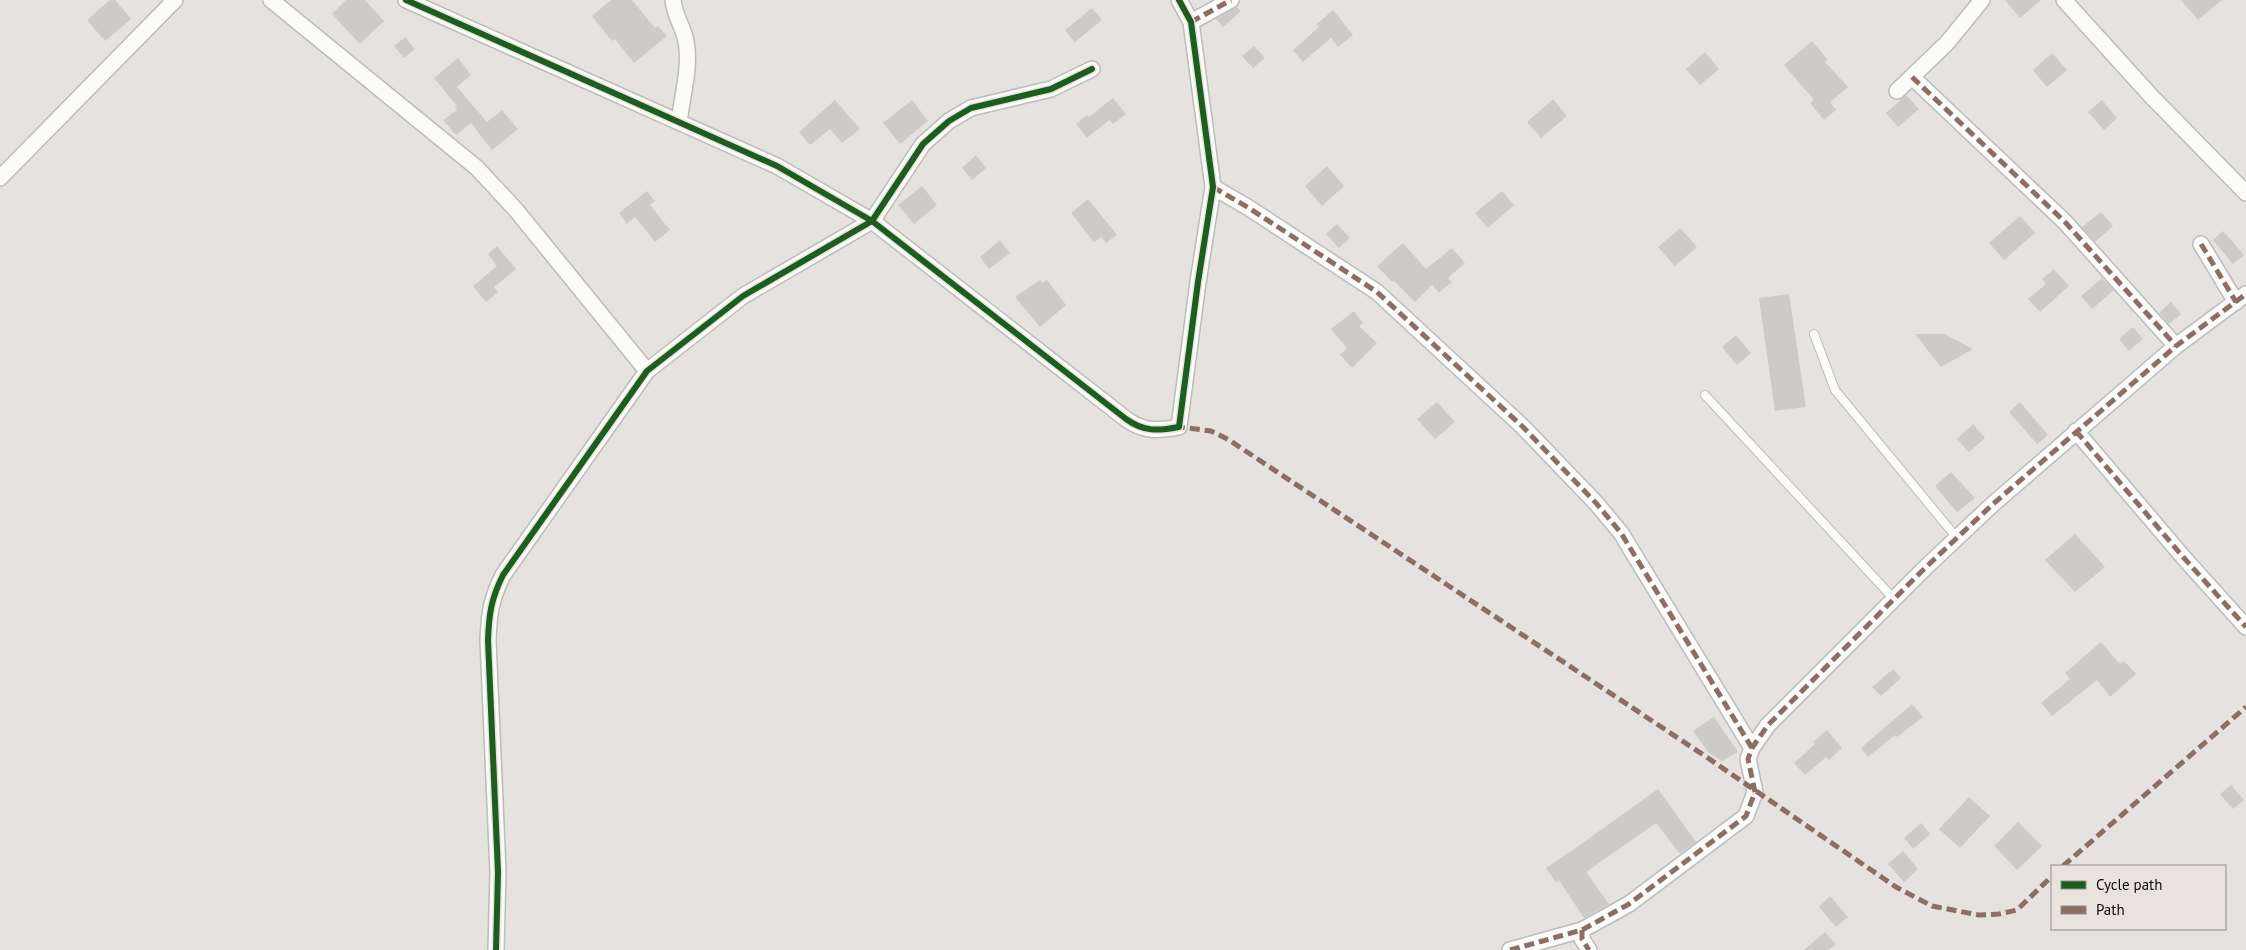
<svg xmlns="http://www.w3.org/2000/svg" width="2246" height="950" font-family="'PT Sans',sans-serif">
<rect width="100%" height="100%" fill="#e5e2df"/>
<!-- building -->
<path fill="#cdcbc8" d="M110,0H115L131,19L105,41L87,20Z
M346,0H365L384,21L360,44L332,14Z
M611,0H632L655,28L658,26L667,36L634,63L615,39L612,41L592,16Z
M2005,0H2041L2020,18Z
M2181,0H2222L2198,20Z
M1237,7L1241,11L1223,27L1216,19Z
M1092,8L1102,20L1075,42L1065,30Z
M1333,10L1353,35L1338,47L1331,38L1303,62L1293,50L1319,27L1317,24Z
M405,37L415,49L404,58L394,46Z
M1812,41L1828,60L1825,62L1848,87L1830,102L1836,110L1824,120L1810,103L1814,100L1784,65Z
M1254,46L1265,58L1253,68L1242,56Z
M1705,52L1719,69L1700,85L1686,69Z
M2052,53L2067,70L2047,87L2033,70Z
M458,58L471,75L457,87L487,122L502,110L518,129L492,150L471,123L456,135L443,120L457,110L455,107L457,106L434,78Z
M1906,95L1919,109L1898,127L1886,113Z
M1113,98L1126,114L1113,124L1109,120L1087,138L1076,124L1087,115L1089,117Z
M1553,99L1567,116L1541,138L1527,122Z
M835,100L860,129L842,143L830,129L810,145L799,132Z
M912,100L928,121L900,144L883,123Z
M2102,100L2117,118L2104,130L2088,112Z
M976,155L986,168L972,180L962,168Z
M1327,166L1344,186L1322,206L1305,186Z
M922,186L937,205L914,224L898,205Z
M647,191L655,201L650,205L670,230L655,242L635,217L627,224L619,213Z
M1502,191L1514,205L1488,228L1475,213Z
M1088,199L1117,235L1106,243L1101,237L1094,242L1071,213Z
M2101,212L2113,226L2095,242L2082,227Z
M2020,216L2035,233L2004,260L1989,243Z
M1337,224L1350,238L1339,248L1326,234Z
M1680,228L1697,247L1675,266L1658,247Z
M2223,231L2244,255L2233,264L2213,240Z
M1000,240L1010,253L989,269L980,257Z
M1403,243L1426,269L1452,248L1465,263L1448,278L1452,282L1439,293L1432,285L1415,302L1394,281L1392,282L1377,266Z
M497,246L516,269L494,287L498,292L486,302L473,286L497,266L488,254Z
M2054,269L2069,286L2040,312L2028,299L2046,284L2042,279Z
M2102,278L2114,290L2092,309L2081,296Z
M1040,280L1043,283L1047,280L1066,305L1040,327L1015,297Z
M1789,294L1806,407L1775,411L1759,298Z
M2171,302L2181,314L2169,324L2159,313Z
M1354,311L1363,323L1359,326L1377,343L1352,368L1340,355L1347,348L1331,329Z
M2133,327L2143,339L2129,351L2119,339Z
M1915,334H1944L1973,349L1941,367Z
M1736,335L1751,353L1737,365L1722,347Z
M1437,402L1455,422L1435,439L1417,419Z
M2020,402L2048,435L2037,444L2009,412Z
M1973,424L1985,438L1969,452L1957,439Z
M1951,472L1975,498L1957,512L1935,486Z
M2075,534L2105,567L2075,592L2045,560Z
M2101,642L2120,664L2124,661L2136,674L2110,697L2097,680L2052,716L2041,703L2070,679L2065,673Z
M1893,669L1901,678L1881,696L1872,687Z
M1912,704L1923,717L1897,737L1895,735L1868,757L1861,748Z
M1714,717L1738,752L1722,761L1709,753L1693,731Z
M1827,730L1842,748L1829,760L1826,757L1805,775L1794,763L1815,744L1813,742Z
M2231,785L2244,800L2233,809L2220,794Z
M1658,789L1696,842L1680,854L1656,823L1586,872L1609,904L1584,918L1559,880L1556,883L1546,868L1577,847Z
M1969,797L1990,816L1960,848L1939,829Z
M2018,822L2042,846L2017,870L1994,846Z
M1921,823L1930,834L1913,849L1904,838Z
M1903,851L1918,869L1904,882L1888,864Z
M1830,896L1848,917L1836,927L1819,907Z
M1825,932L1836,944L1829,950H1804Z"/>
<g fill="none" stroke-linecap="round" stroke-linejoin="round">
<defs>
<path id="lane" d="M1814,334L1835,390L1957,538
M1705,395L1894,599"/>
<path id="street" d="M271,0L477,168L516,210L647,371
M406,0L777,166L872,221L1126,419C1144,432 1158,431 1179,427L1198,282L1213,187L1191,22L1179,0
M673,0C674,15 683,26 686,41C691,66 682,97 679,122
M2064,0L2151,96L2246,193
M1191,22L1231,0
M1912,77L2065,222L2176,346
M1897,91L1947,43L1982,0
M0,178L175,0
M1213,187L1249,208L1377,292L1523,427L1596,503L1621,533L1752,748
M2201,244L2236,302
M2076,431L2184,558L2246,627
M1582,930V939L1589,950
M496,950L498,872L488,640C489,614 491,599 503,575L647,371L743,296L872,221L923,144L949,121L971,108L1051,89L1092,69
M1510,950L1582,930L1629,904L1746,816L1755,792L1748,759L1752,748L1768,725L1926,567L1993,504L2176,346L2246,294"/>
</defs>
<!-- lane casing -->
<use href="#lane" stroke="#bdbcb9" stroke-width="10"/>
<!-- street casing -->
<use href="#street" stroke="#bdbcb9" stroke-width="18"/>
<!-- lane -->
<use href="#lane" stroke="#fbfbfa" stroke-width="8"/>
<!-- street -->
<use href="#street" stroke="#fbfbfa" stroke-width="15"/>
<!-- quiet -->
<path stroke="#8d6e63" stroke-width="5" stroke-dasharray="10 5" stroke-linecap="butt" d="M1191,22L1231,0
M1912,77L2065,222L2176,346
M1213,187L1249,208L1377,292L1523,427L1596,503L1621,533L1752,748
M2201,244L2236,302
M1180,423L1179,427L1211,431L1229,440L1705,756L1896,887L1932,906L1979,915L1999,914L2017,910L2052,876
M2076,431L2184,558L2246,627
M2063,866L2246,707
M1582,930V939L1589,950
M1510,950L1582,930L1629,904L1746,816L1755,792L1748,759L1752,748L1768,725L1926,567L1993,504L2176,346L2246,294"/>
<defs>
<path id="cycleway" d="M406,0L777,166L872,221L1126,419C1144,432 1158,431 1179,427L1198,282L1213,187L1191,22L1179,0
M496,950L498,872L488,640C489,614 491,599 503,575L647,371L743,296L872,221L923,144L949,121L971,108L1051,89L1092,69"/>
</defs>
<!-- cycleway casing -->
<use href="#cycleway" stroke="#e8e3dc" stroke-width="9"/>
<!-- cycleway -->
<use href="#cycleway" stroke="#1b5e20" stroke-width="6"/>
</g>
<!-- legend -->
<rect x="2051" y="865" width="175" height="65" fill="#e8e3dc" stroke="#908d88"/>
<rect x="2061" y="881" width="25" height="8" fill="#1b5e20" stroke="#908d88"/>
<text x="2096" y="890" font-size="15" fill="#0d0c0a">Cycle path</text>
<rect x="2061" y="906" width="25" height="8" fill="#8d6e63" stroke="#908d88"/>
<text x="2096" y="915" font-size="15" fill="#0d0c0a">Path</text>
</svg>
